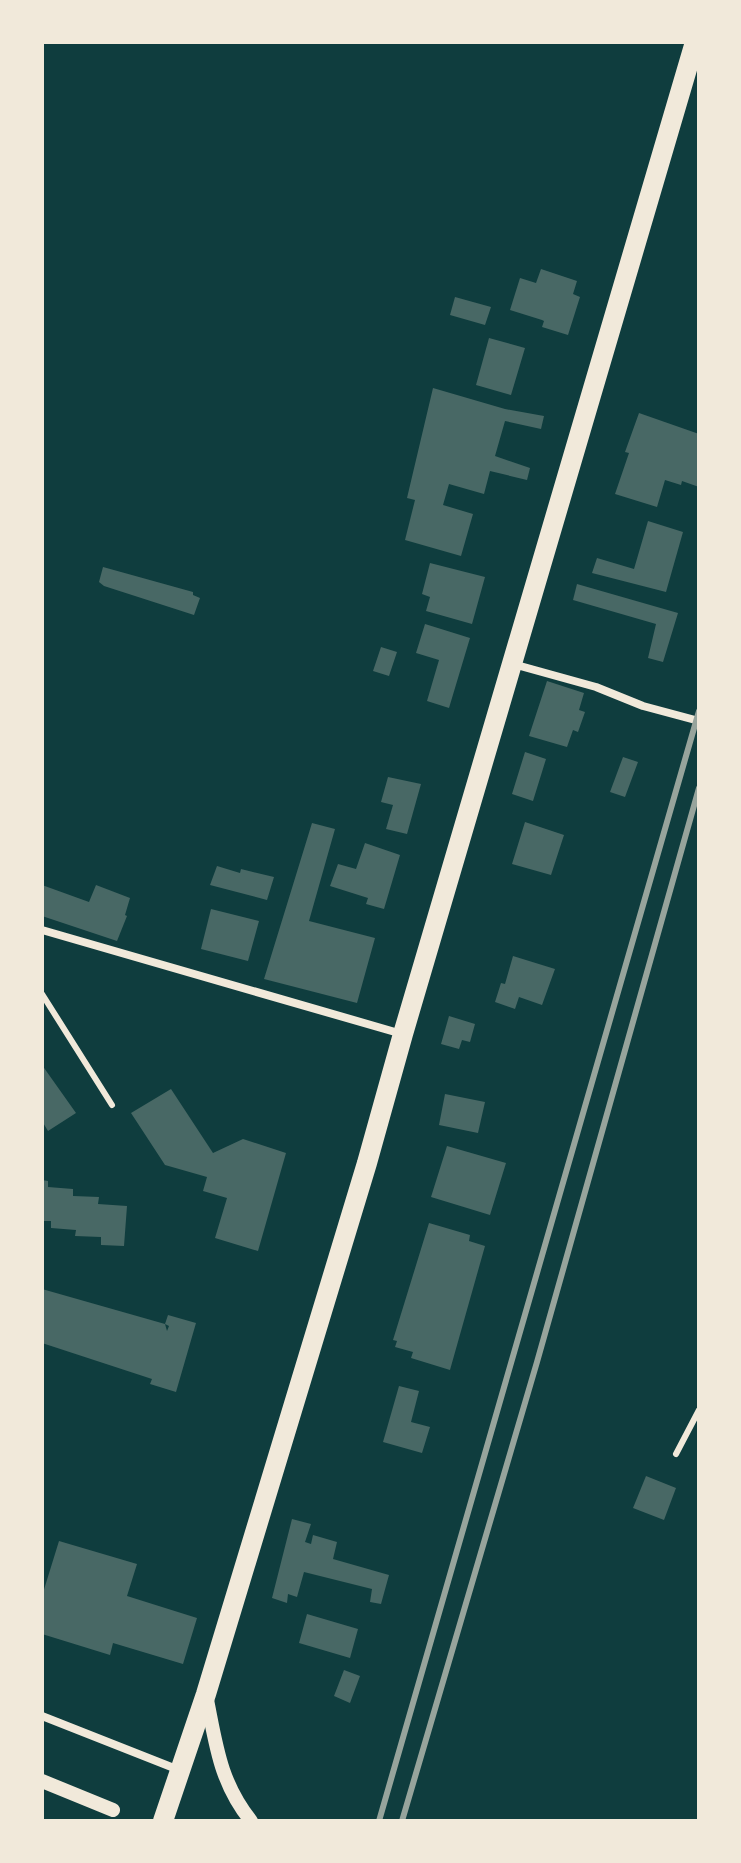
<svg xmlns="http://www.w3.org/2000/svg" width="741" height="1863" font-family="'Titillium Web',sans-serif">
<rect width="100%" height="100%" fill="#0f3d3e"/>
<!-- building -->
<path fill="#486865" d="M541,269L577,281L573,294L580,297L568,335L542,327L544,321L542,320L510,310L520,278L536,283Z
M455,297L491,307L485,325L450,315Z
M489,338L525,348L511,395L476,385Z
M433,388L505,409L544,416L541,429L505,421L495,456L530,468L527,480L490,471L484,494L449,484L443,505L473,514L461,556L405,540L415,500L407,498Z
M639,413L699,434V487L682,481L681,485L665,480L657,507L615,494L629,453L625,452Z
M648,521L683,532L666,592L592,573L597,558L634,569Z
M430,563L485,577L472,624L426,611L430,597L422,594Z
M103,567L193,592V595L200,598L194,615L104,586L99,582Z
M577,584L678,613L663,662L648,658L656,624L573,600Z
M425,624L470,638L449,708L427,701L439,660L416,653Z
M381,647L397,652L389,676L373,671Z
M547,681L584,693L579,710L585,712L578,732L573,730L567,747L529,736Z
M525,752L546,759L533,801L512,794Z
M623,757L638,762L625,797L610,792Z
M388,777L421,784L407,834L386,829L393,805L381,802Z
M525,822L564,835L551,875L512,864Z
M312,823L335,829L309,921L375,938L357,1003L264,979Z
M365,843L400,855L384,909L366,904L368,898L330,886L338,864L356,869Z
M217,866L240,873L241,869L274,877L267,900L210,885Z
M42,885L89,902L96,885L130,898L125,915L127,916L117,941L42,916Z
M211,909L259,921L248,961L201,949Z
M513,956L555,969L542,1005L519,997L515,1009L495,1002L501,983L505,984Z
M449,1016L475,1024L470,1042L462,1040L459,1049L441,1044Z
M42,1065L76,1113L48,1131L42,1121Z
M171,1089L213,1153L243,1139L286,1153L258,1251L215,1238L227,1198L203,1191L207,1177L165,1165L131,1113Z
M445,1094L485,1102L478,1133L439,1125Z
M447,1146L506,1163L490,1215L431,1197Z
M42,1180L48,1181V1187L73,1189V1196L99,1197L98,1204L127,1206L124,1246L101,1245V1237L75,1236L76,1230L51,1228V1221H42Z
M429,1223L470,1235L469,1241L485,1246L450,1370L411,1358L413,1352L395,1347L397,1341L393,1340Z
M42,1289L165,1324L167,1331L169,1326L165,1324L168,1315L196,1323L176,1392L150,1384L152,1379L42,1343Z
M399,1386L419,1391L411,1422L430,1427L422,1453L383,1442Z
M646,1476L676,1488L664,1520L633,1508Z
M292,1519L311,1524L305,1542L311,1544L313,1535L337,1542L333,1559L389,1575L381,1604L370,1602L372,1589L304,1572L297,1597L288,1594L287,1603L272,1598Z
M59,1541L137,1564L127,1596L197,1618L183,1664L113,1643L110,1655L42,1634V1596Z
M307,1614L358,1629L350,1658L299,1643Z
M344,1670L360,1676L350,1703L334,1696Z"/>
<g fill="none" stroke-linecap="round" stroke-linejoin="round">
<!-- service -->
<path stroke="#f1e9da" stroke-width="6" d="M42,994L112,1105
M676,1454L699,1410"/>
<!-- minor -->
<path stroke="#f1e9da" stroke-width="8" d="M513,664L596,687L643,706L699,721
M42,930L402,1034
M42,1716L179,1770"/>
<!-- tertiary -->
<path stroke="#f1e9da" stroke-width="14" d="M206,1695C216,1743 219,1781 251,1821
M42,1781L113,1810"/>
<!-- primary -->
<path stroke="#f1e9da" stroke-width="20" d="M163,1821L206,1694L367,1163L403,1034L695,42"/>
<!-- rail -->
<path stroke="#97a49c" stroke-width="6" d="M379,1821L699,711
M402,1821L537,1362L699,788"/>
</g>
<!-- border -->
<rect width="741" height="1863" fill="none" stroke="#f1e9da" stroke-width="88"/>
</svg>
